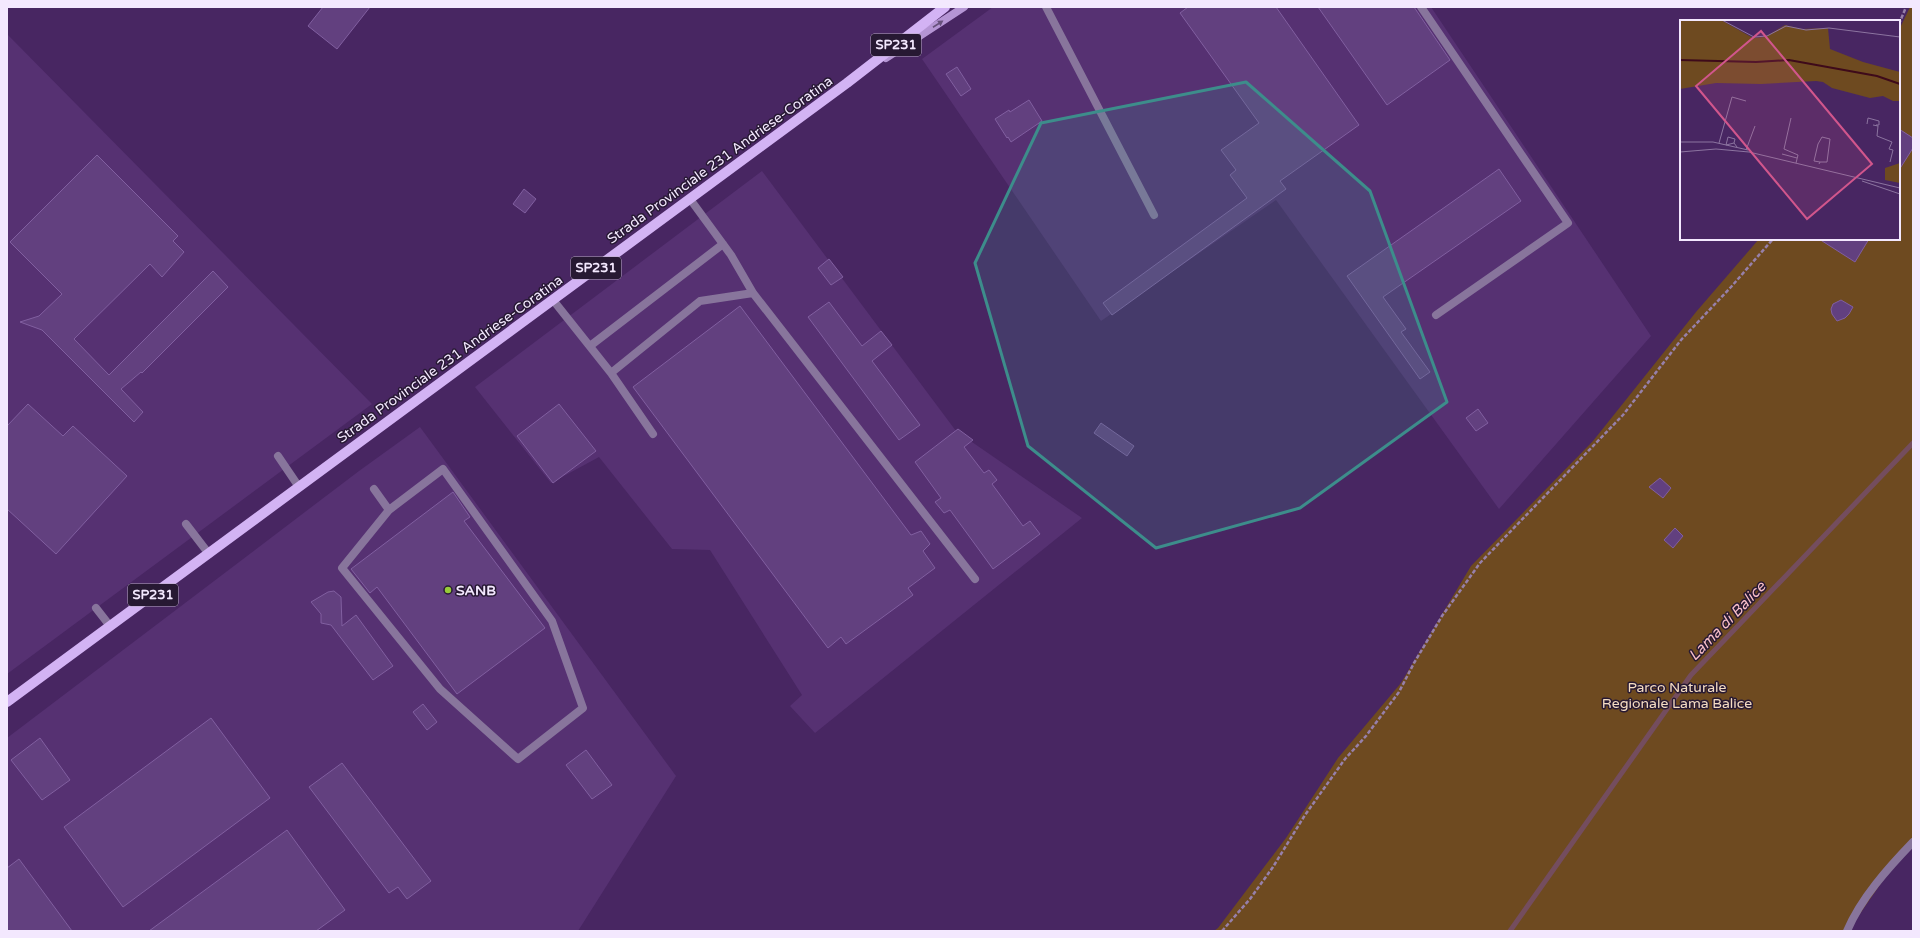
<svg xmlns="http://www.w3.org/2000/svg" width="1920" height="938" font-family="'Varela Round',sans-serif">
<rect width="100%" height="100%" fill="#482662"/>
<!-- built -->
<path fill="#563172" d="M993,7H1431L1651,336L1499,509L1276,200L1101,321L922,59Z
M7,34L372,404L7,674Z
M762,171L956,431L1082,518L815,733L790,706L802,695L710,550L672,549L599,457L551,483L475,387Z
M420,427L676,776L578,931H7V738L359,471Z"/>
<!-- green -->
<path fill="#6e4a20" d="M1910,7H1913V837L1848,931H1214L1218,928L1286,838L1338,758L1401,683L1471,566L1593,441L1696,312L1759,239H1899V30Z"/>
<g fill="none" stroke-linecap="round" stroke-linejoin="round">
<!-- stream -->
<path stroke="#744d5e" stroke-width="5" d="M1510,931L1691,675L1913,443"/>
</g>
<!-- building -->
<path fill="#62407f" stroke="#815fa0" d="M323,7H370L337,49L308,26Z
M1188,7H1276L1359,125L1280,181L1286,189L1112,315L1103,303L1247,198L1230,175L1236,170L1221,150L1259,123L1180,13Z
M1318,7H1414L1450,60L1387,105Z
M957,67L971,89L961,96L946,74Z
M1029,100L1042,121L1011,142L1008,137L1007,138L995,119L1009,110L1010,112Z
M1899,129L1913,138V148L1899,170Z
M97,155L178,236L173,241L184,252L162,277L150,264L74,339L109,375L213,271L228,287L142,373L141,372L121,389L143,412L134,422L42,330L20,322L39,316L62,294L10,242Z
M1499,169L1521,201L1383,297L1406,329L1401,332L1430,372L1420,379L1347,276Z
M524,189L536,199L525,213L513,204Z
M1819,239H1869L1855,262Z
M829,259L843,277L831,285L818,268Z
M1841,300L1853,307L1849,314L1845,318L1837,321L1832,314L1831,309L1833,304Z
M829,302L862,346L881,331L892,345L872,361L920,425L899,440L808,317Z
M740,306L911,535L921,531L930,544L923,551L935,568L908,588L913,595L846,644L841,637L828,648L633,387Z
M28,404L63,436L73,426L127,476L56,554L7,509V426Z
M559,404L596,451L553,483L517,436Z
M1478,409L1488,423L1476,431L1466,418Z
M1101,423L1134,446L1127,456L1094,433Z
M958,429L973,440L964,447L984,473L989,470L997,480L992,484L1023,526L1030,521L1040,534L993,569L950,510L944,513L935,502L941,498L915,462Z
M1660,478L1671,488L1663,498L1649,487Z
M453,492L470,517L464,521L545,628L457,694L377,587L370,593L351,569Z
M1675,528L1683,536L1673,548L1664,540Z
M334,591L341,597L342,626L356,615L393,666L373,680L331,625L321,623V614L311,602L328,592Z
M423,704L437,722L427,730L413,712Z
M211,718L270,798L123,907L64,827Z
M40,738L70,780L42,800L11,760Z
M586,750L612,785L592,799L566,765Z
M342,763L431,881L407,899L398,887L389,893L309,787Z
M287,830L345,910L316,931H149Z
M19,859L72,931H7V868Z"/>
<g fill="none" stroke-linecap="round" stroke-linejoin="round">
<!-- path -->
<path stroke="#9780aa" stroke-width="2.5" stroke-dasharray="4 2" stroke-linecap="butt" d="M1899,24L1906,7
M1222,931L1250,899L1273,867L1305,815L1345,759L1366,736L1399,692L1414,663L1442,616L1480,563L1623,415L1681,340L1731,287L1773,239"/>
<!-- lane -->
<path stroke="#88759c" stroke-width="8" d="M1046,7L1154,215
M1421,7L1568,223L1436,315
M690,199L731,255L753,293
M553,300L611,373L700,301L753,293L975,579
M590,346L723,244
M611,373L653,434
M278,456L299,487
M374,489L389,510L443,469L552,621L583,708L518,759L440,689L342,568L389,510
M186,524L209,554
M96,608L110,626"/>
<!-- street -->
<path stroke="#88759c" stroke-width="8" d="M1847,931C1861,898 1888,868 1913,842"/>
<!-- secondary -->
<path stroke="#b595d4" stroke-width="8" d="M886,58L964,7"/>
<!-- primary -->
<path stroke="#d3b3f4" stroke-width="10" d="M7,702L847,83L945,7"/>
</g>
<!-- one-way arrows -->
<defs><path id="oneway-solid" d="M-6-.8H1V-3.2L6.5 0L1 3.2V.8H-6Z"/></defs>
<use fill="#67517b" href="#oneway-solid" transform="translate(938 24) rotate(-33)"/>
<!-- marked area -->
<path fill="#3d8d8b" fill-opacity="0.2" stroke="#3d8d8b" stroke-width="3" stroke-linejoin="round" d="M1246,82L1370,191L1447,402L1300,508L1156,548L1028,446L975,263L1041,123Z"/>
<!-- markers -->
<circle fill="#97cb38" stroke="#271933" stroke-width="1.5" cx="448" cy="590" r="4"/>
<g text-anchor="middle" dominant-baseline="central" stroke-width="3" stroke-linejoin="round" paint-order="stroke">
<!-- shield labels -->
<g fill="#271933" stroke="#b6aac1" stroke-width="1">
<rect x="871" y="34" width="50" height="22" rx="3"/>
<rect x="571" y="257" width="50" height="22" rx="3"/>
<rect x="128" y="584" width="50" height="22" rx="3"/>
</g>
<g font-size="13" font-weight="bold" fill="#f3e8fe">
<text x="896" y="45">SP231</text>
<text x="596" y="268">SP231</text>
<text x="153" y="595">SP231</text>
</g>
<!-- street labels -->
<g font-size="14" fill="#f3e8fe" stroke="#271933">
<text transform="translate(720 160) rotate(-36)">Strada Provinciale 231 Andriese-Coratina</text>
<text transform="translate(450 359) rotate(-36)">Strada Provinciale 231 Andriese-Coratina</text>
</g>
<!-- poi labels -->
<g font-size="14" font-weight="bold" fill="#f3e8fe" stroke="#271933" text-anchor="start">
<text x="456" y="590">SANB</text>
</g>
<!-- park labels -->
<g font-size="14" fill="#f5dcc2" stroke="#271933">
<text x="1677" y="687">Parco Naturale<tspan x="1677" dy="16">Regionale Lama Balice</tspan></text>
</g>
<!-- water labels -->
<g font-size="15" font-style="italic" fill="#f8bfc8" stroke="#271933">
<text transform="translate(1727 621) rotate(-46)">Lama di Balice</text>
</g>
</g>
<!-- overview -->
<g transform="translate(1680 20)">
<rect width="220" height="220" fill="#482662"/>
<path d="M0,0H41L73,18L85,17L105,5L122,9L148,8L150,29L183,42L220,52V81H213L203,76L190,78L152,68L143,62L136,61L81,64L36,63L0,69ZM220,143V163L205,160V148Z" fill="#6e4a20"/>
<path fill="none" stroke="#3e0a1a" stroke-width="2" d="M0,40L76,42L109,40L197,56L220,64"/>
<path fill="none" stroke="#8c74a0" stroke-width="1" d="M42,0L74,17L87,16L106,6L126,10L149,8L220,17M111,98L104,129L118,135L116,143M187,104L188,98L199,101V105H196M193,105L198,106L197,116L212,122L209,129M0,122H33L68,130M39,123L52,77L66,81M54,123L55,119L48,117L46,125L54,123L57,127M209,129L213,130L210,142M66,130L75,106M0,132L36,129L69,132L220,168M102,134L117,138M139,144L140,142L134,141L138,124L142,117L150,119L147,142H140M182,161L220,174"/>
<path fill="#d1568c" fill-opacity="0.15" stroke="#d1568c" stroke-width="2" d="M81,11L192,144L127,199L16,66Z"/>
<rect width="220" height="220" fill="none" stroke="#f3e8fe" stroke-width="2"/>
</g>
<!-- border -->
<rect width="1920" height="938" fill="none" stroke="#f3e8fe" stroke-width="16"/>
</svg>
